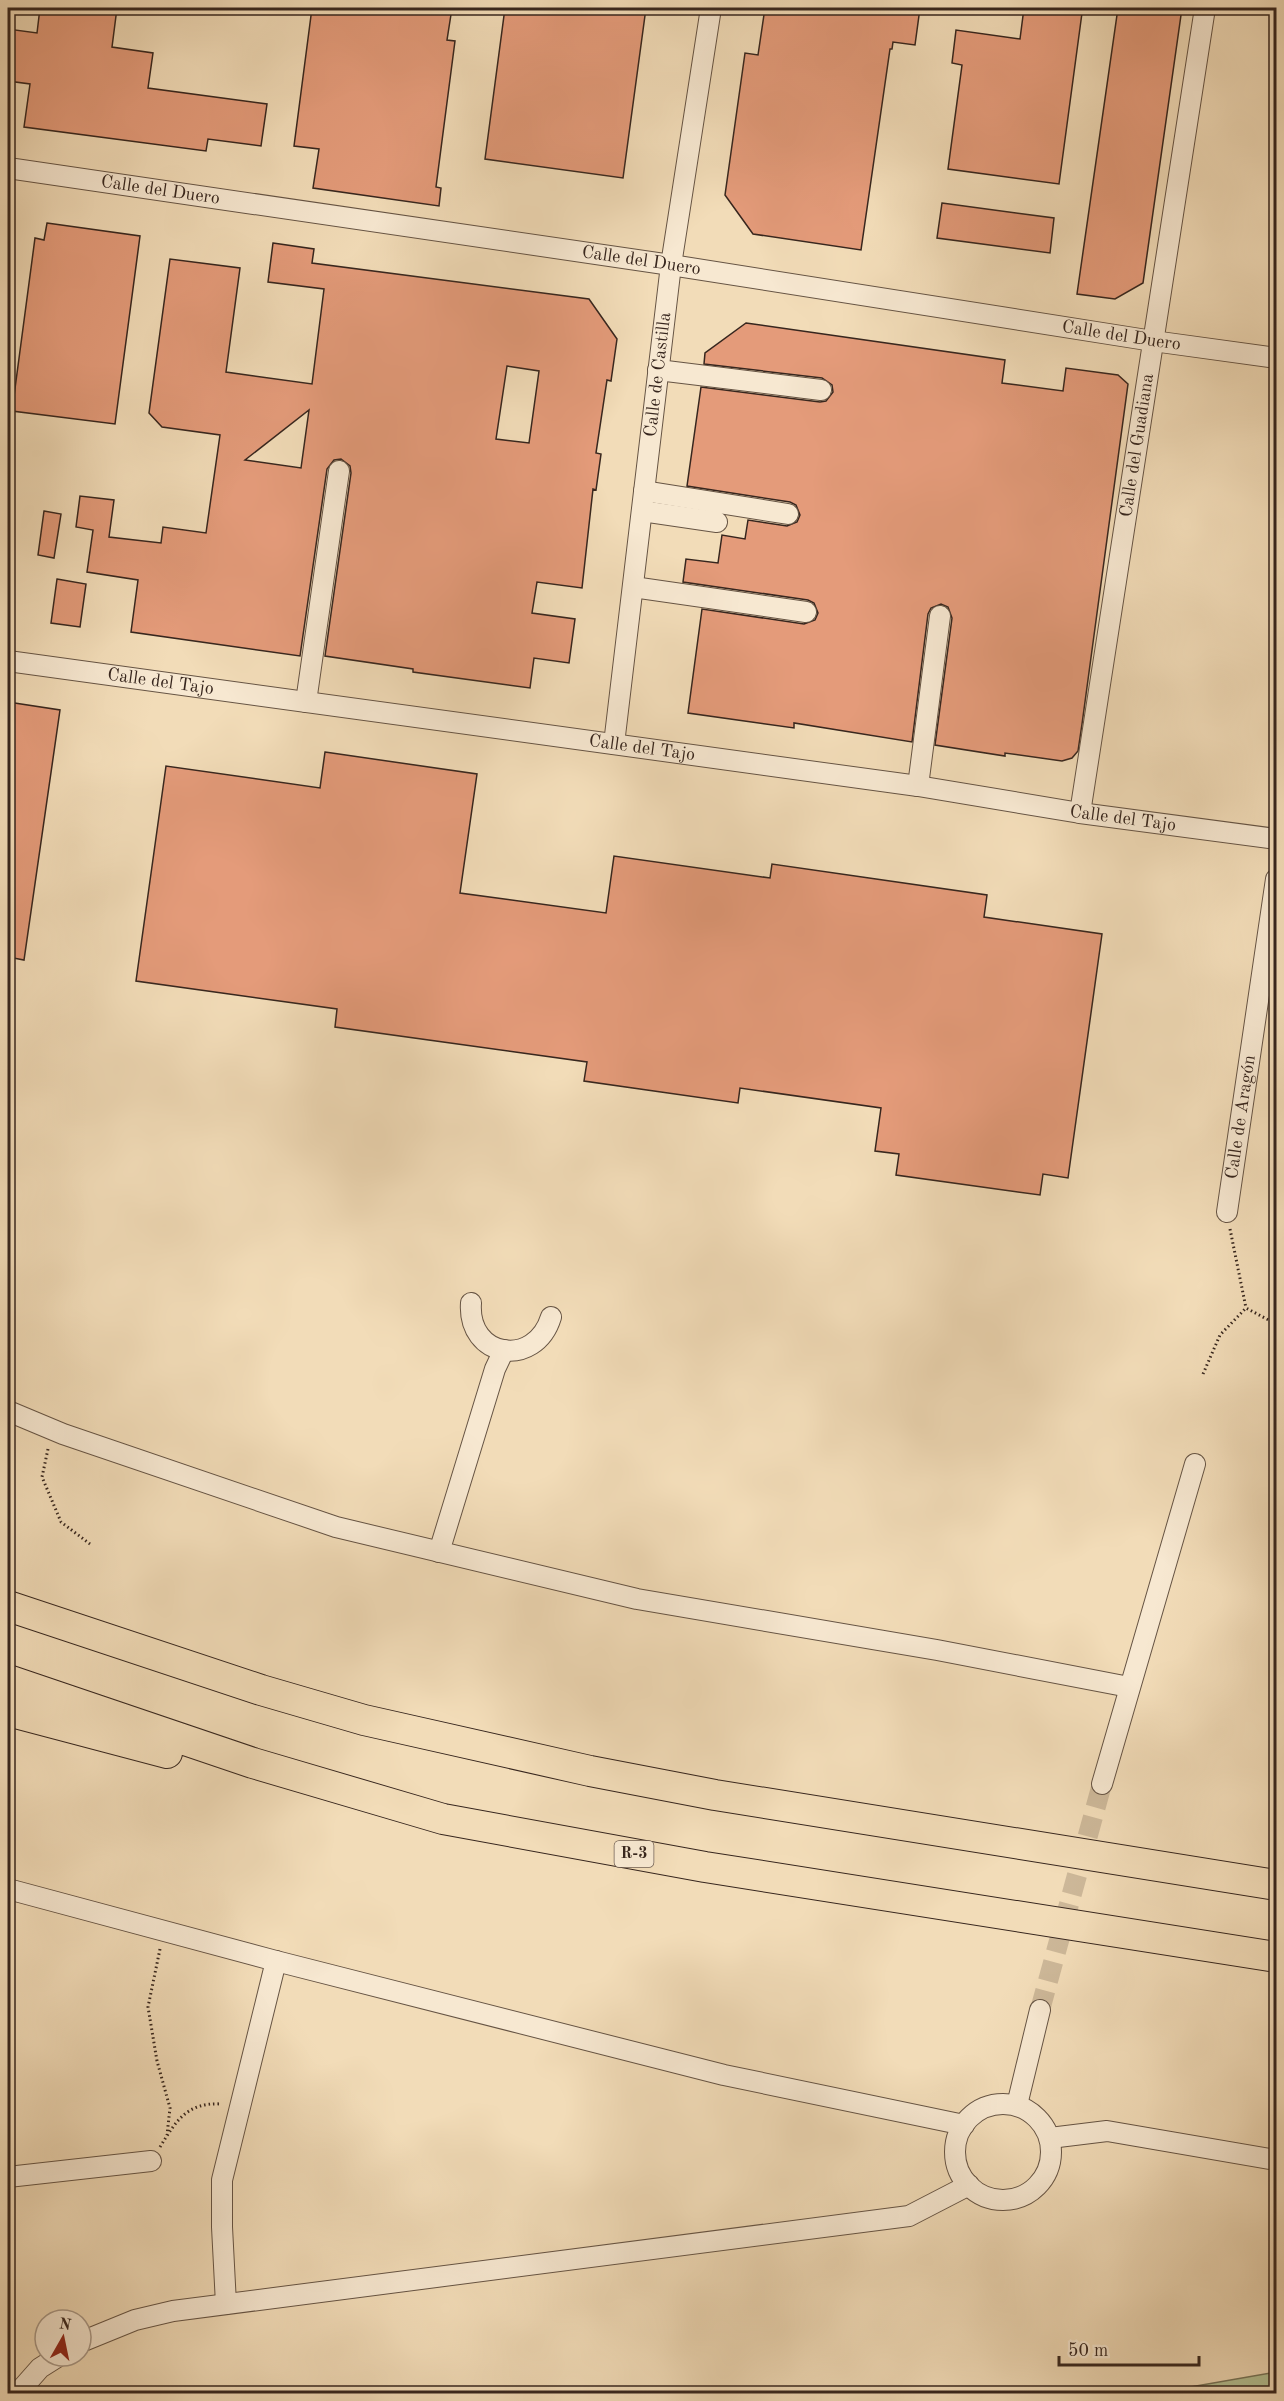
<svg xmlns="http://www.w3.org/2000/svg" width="1284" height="2401" font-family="'Old Standard TT',serif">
<rect width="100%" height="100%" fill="#f2dcb8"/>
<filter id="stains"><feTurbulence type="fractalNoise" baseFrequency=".00333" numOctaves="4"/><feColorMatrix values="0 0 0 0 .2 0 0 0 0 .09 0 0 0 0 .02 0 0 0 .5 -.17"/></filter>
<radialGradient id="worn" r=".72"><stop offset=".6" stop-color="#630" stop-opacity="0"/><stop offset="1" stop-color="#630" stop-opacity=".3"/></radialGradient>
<!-- green -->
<path fill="#b4c294" stroke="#767459" stroke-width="1.5" d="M1276,2372V2393H1156Z"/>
<!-- building -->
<path fill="#e49b7a" stroke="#37261e" stroke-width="1.5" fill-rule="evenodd" d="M40,8H117L112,47L153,53L148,88L267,104L261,146L208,139L206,151L24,127L30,84L8,81V29L37,33Z
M312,8H452L447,40L455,41L436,187L441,188L439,206L313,188L319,149L294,146Z
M505,8H646L623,178L485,159Z
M765,8H920L915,45L893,42L892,49H890L861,250L753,234L725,195L745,53L758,55Z
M1024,8H1045L1082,13L1059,184L948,169L962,65L952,63L956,30L1020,39Z
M1118,8H1182L1143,283L1115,299L1077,294Z
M942,203L1054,218L1050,253L937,238Z
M47,223L140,236L115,424L12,411L35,238L44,240Z
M273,243L314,249L312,263L589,299L617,339L611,381L607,380L596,453L601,454L596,490L593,489L582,588L537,582L532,613L575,619L569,663L534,658L530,688L413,672V669L325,656L351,473L350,466L341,459L334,460L327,469L300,656L131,632L138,580L87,572L93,530L76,527L80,496L114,500L109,537L161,543L163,527L206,533L220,435L162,427L149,413L170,259L240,268L226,372L312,384L324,289L268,282ZM507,366L539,371L529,443L496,439ZM309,410L301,468L245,460Z
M746,323L1005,360L1002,383L1063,391L1066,368L1118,375L1128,384L1082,724L1078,751L1072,758L1062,761L1005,753V756L935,745L952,618L948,607L941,604L931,608L928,614L912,742L794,723V728L688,713L702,609L804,624L815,620L818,613L814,603L808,600L683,582L686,559L718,563L722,535L745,539L748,520L787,526L797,522L800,515L796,505L790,502L687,486L701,387L820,402L826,401L833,392L832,385L822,378L704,364L705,353Z
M44,511L61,514L54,558L38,555Z
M57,579L86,584L80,627L51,623Z
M8,702L60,710L24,960L8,957Z
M325,752L477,774L460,893L606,913L614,856L770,878L772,864L987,895L984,917L1102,934L1068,1178L1043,1174L1040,1195L896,1175L899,1154L875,1151L881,1108L740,1088L738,1103L584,1081L587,1062L335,1027L337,1009L136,981L166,766L320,788Z"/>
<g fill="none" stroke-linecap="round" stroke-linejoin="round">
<!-- minor-tunnel -->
<path stroke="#cdb899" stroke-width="20" stroke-dasharray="20 10" stroke-linecap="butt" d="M1040,2010L1102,1784"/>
<defs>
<g id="minor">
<path id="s1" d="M8,168L671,265L1153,341L1276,358"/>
<path d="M658,370L821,390"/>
<path d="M644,491L788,514"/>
<path d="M642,511L717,522"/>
<path d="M633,587L806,612"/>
<path id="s2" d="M8,661L918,786L1080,813L1276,839"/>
<path d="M306,702L339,471"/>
<path id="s3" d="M614,744L671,265L711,8"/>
<path d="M918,786L940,616"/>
<path id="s4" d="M1080,813L1205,8"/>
<path id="s5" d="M1227,1212L1276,879"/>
<path d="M471,1303C467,1358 535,1369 551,1317"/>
<path d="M8,1411L63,1434L336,1527L637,1599L937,1650L1129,1687"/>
<path d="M439,1552L495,1369L504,1350"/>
<path d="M1102,1784L1195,1464"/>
<path d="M8,1889L276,1961L724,2075L964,2125"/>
<circle cx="1003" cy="2152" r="48"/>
<path d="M1017,2105L1040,2010"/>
<path d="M1050,2138L1107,2131L1276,2160"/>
<path d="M8,2177L151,2161"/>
<path d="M226,2304L222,2227V2180L276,1961"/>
<path d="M81,2342L135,2320L173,2311L909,2216L969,2185"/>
<path d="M17,2394L40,2368L59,2356"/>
</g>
<path id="highway" d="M8,1606L261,1690L364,1720L590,1771L715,1795L1276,1885
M8,1680L253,1763L443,1819L705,1867L1276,1957
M8,1711L167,1753"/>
</defs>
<!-- minor casing -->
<use href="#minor" stroke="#665444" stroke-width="22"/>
<!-- highway casing -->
<use href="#highway" stroke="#37261e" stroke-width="32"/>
<!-- path -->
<path stroke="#37261e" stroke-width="3" stroke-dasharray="1.5 3" stroke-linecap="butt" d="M1230,1229L1246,1308
M1203,1374L1220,1335L1246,1308L1276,1324
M48,1449L42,1477L61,1522L90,1544
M160,1949L148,2007L157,2061L170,2108L167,2135
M160,2147C176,2121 187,2102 221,2104
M1237,2394L1276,2386"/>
<!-- minor -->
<use href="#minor" stroke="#f7e8d1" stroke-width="20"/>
<!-- highway -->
<use href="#highway" stroke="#f2dcb8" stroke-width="30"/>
</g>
<g text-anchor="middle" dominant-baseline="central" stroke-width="5" stroke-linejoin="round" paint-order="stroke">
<!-- shield labels -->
<rect fill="#f7e8d1" stroke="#716054" stroke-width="1.5" x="614.5" y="1841" width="39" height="26" rx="4.5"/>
<g font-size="16" font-weight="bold" fill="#37261e">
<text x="634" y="1854">R-3</text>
</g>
<!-- street labels -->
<g font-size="18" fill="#37261e" stroke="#f7e8d1">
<text stroke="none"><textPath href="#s1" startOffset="154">Calle del Duero</textPath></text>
<text stroke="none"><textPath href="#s1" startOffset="640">Calle del Duero</textPath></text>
<text stroke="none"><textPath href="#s1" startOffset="1126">Calle del Duero</textPath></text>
<text stroke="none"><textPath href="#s3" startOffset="372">Calle de Castilla</textPath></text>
<text stroke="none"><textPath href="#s4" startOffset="372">Calle del Guadiana</textPath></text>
<text stroke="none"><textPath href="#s2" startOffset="154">Calle del Tajo</textPath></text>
<text stroke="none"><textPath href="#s2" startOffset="640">Calle del Tajo</textPath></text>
<text stroke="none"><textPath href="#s2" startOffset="1126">Calle del Tajo</textPath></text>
<text stroke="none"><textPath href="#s5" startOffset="96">Calle de Aragón</textPath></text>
</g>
</g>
<!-- margin -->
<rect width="1284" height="2401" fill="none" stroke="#f2dcb8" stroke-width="30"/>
<rect x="9" y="9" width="1266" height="2383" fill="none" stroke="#37261e" stroke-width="3"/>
<rect x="15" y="15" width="1254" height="2371" fill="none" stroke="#37261e" stroke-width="1.5"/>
<!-- north arrow -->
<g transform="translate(63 2338) rotate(9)"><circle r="28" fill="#f7e8d1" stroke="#aa9a89" stroke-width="1.5"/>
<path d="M0-4.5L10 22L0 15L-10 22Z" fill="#8f2418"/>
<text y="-9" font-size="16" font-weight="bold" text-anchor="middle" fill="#37261e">N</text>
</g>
<!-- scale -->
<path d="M1059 2356v9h140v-9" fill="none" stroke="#37261e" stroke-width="3"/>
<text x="1068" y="2356" font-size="18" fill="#37261e" stroke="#f7e8d1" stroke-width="4.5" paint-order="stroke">50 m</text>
<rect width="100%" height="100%" filter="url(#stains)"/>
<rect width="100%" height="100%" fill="url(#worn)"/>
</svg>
